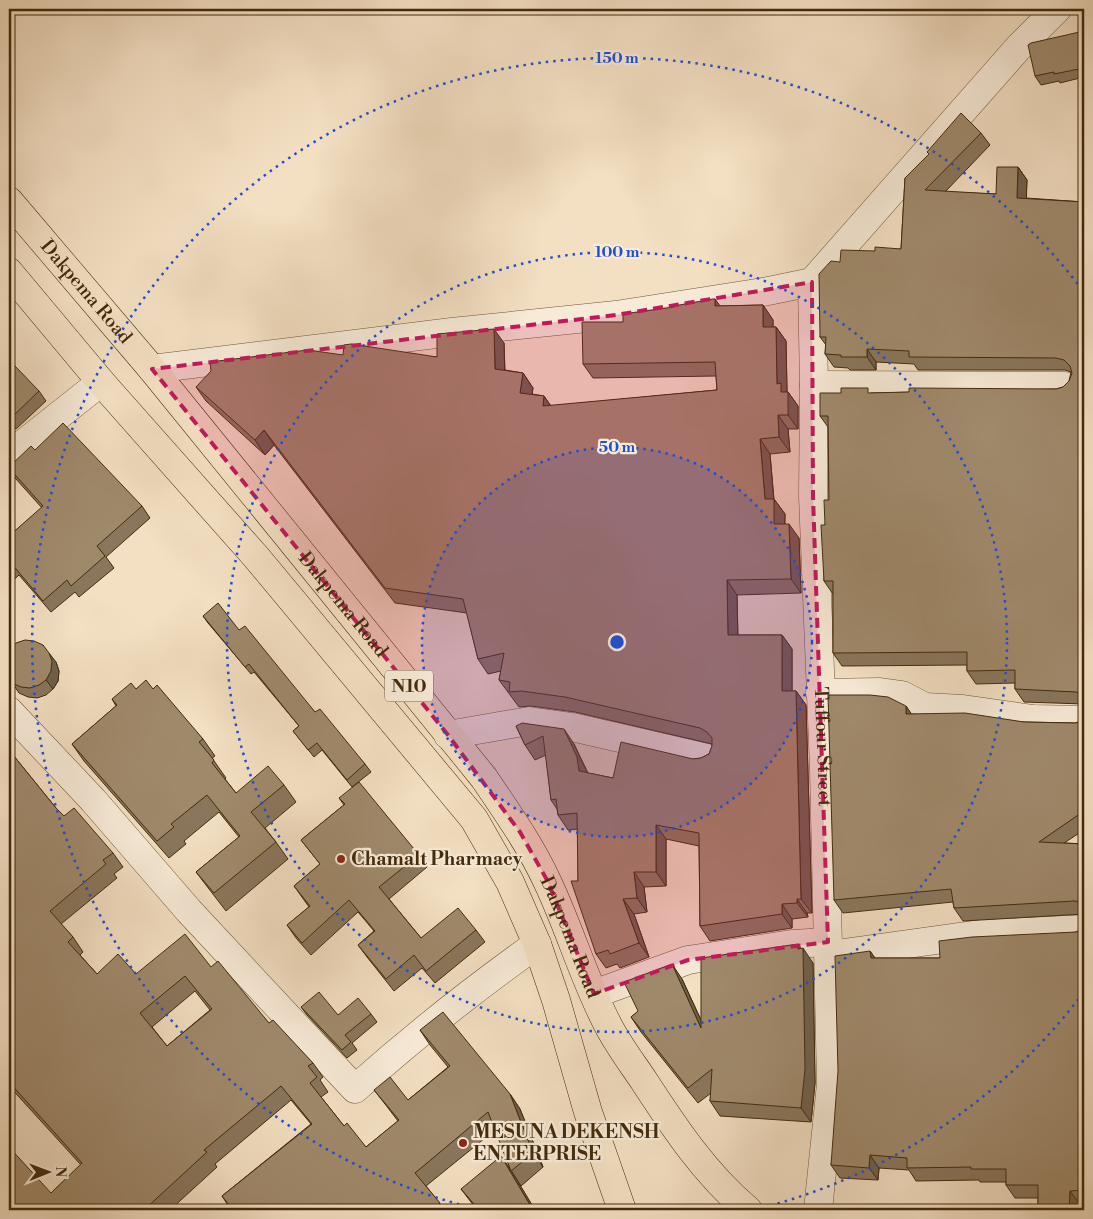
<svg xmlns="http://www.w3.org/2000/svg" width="1093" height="1219" font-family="'Libre Bodoni',serif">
<rect width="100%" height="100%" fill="#f3dfc2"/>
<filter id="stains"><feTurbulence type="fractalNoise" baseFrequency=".004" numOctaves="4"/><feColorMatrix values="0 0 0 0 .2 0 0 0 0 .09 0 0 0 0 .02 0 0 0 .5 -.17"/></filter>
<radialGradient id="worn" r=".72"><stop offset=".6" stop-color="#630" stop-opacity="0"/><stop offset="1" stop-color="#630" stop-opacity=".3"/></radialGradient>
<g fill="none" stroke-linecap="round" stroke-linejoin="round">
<defs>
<g id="minor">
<path id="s1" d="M812,282L814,385L813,496L824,769L831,1084L818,1210"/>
<path d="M152,369L452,332L616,315L763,292L812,282L1019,47L1057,9"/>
<path d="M814,385L1065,386"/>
<path d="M9,455L101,382"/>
<path d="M820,693L880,692L902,695L925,707L963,709L1033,719L1084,720"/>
<path d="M9,711L93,800L189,911L355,1089C413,1037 474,989 537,944"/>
<path d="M448,735L529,721L572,727L707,758"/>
<path d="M829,955L980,934L1084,929"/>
<path d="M594,994L688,960L792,944L828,942"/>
</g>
<g id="trunk">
<path id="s2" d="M9,201L152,369L484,778C506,811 530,844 547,881C570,929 584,980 609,1027C619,1046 632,1063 644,1081C674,1127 705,1174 748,1210"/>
<path d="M9,272L101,382L257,558L474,819L510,882L537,944L556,1000L588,1112L622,1210"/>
</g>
</defs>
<!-- minor casing -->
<use href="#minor" stroke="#6f583a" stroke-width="29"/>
<!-- trunk casing -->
<use href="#trunk" stroke="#432b0c" stroke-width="29"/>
<!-- minor -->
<use href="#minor" stroke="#f7ead7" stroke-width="28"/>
<!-- trunk -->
<use href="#trunk" stroke="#f3dfc2" stroke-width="28"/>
</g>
<!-- wall -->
<path fill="#89765c" stroke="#432b0c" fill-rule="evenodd" d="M1084,31V77L1060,83L1059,81L1041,85L1035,76Z
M981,133L990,145L945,192L996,194L1018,167L1027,180L1026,198L1084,202V704L1024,702L1015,689V683L976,684L967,671V665L842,666L833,653V594L824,581L825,525L829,500L828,427L820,416L871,393L1056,389L1063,387L1069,381L1071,372L1065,370H918L914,364L876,362V370H850L848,368L834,367L825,354L826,345L820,337L840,262L875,251L901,249L905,178Z
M763,305L773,320V327H776L786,341L787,392H788L798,406V429H788L790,452L770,454L774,499L785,514V524L799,538L801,593L737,595L738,635H782L792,649V691H796L806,705L812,913H807L808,917L792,919V928L710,941L700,926L699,846L666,839V886L644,887L647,912L634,914L649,957L620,968L617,964L606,968L596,954L578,881V829L568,830L558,815L557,809L551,800L546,755L535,760L525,745L516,726L574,744L588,773L613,778L693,759L701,758L709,754L712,746V744L575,712L531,706L519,707L499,680L501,671L488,674L478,659L467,613L395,603L274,445L265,455L206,401L196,387L343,355L437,357L504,343L505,370L523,373L533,388L532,394L544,396L551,406L717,390L716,376L593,378L583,364L623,322L720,306Z
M9,373L39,391L46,401L16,429L9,420Z
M35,450L142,506L150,518L106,557L114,568L79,597L75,592L51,612L19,575L9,584V536L42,508L16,479L9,468Z
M203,616L239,630L315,712L365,764L371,772L352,787L322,750L314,757L293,731L299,726L254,672L251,674L208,623Z
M56,662L59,671L58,681L53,689L46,695L37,698L28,697L19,693L9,678Z
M136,689H153L203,739L215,756L212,758L226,778L225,779L236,793L284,785L296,802L265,828L276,842L288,859L226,911L209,889L196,872L239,837L219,812L184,841L186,844L169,858L84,761L72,744L116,706L112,699Z
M906,706L911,714L1024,722L1075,723L1082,721L1084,719V830L1064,843L1084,844V914L963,921L954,908L953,902L843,913L834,900Z
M9,750L56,808L64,816L113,853L123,867L114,874L117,878L61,924L73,937L83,952L80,955L97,974H136L211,967L269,1023L313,1063L323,1077L320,1080L328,1092L321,1097L344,1126L366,1147L398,1121L385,1104L374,1090L408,1100L448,1067L430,1045L420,1030L510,1094L520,1109L543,1167L521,1186L513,1174L535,1210H477L461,1189L511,1170L495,1130L426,1186L445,1210H231L222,1196L311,1124L291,1100L215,1164L217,1167L170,1210H9L51,1193L81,1165L9,1086ZM195,991L210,1010L167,1046L152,1027Z
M339,798L419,855L427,867L389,899L421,938L476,930L485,942L435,983L422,968L394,991L367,957L358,945L374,931L358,912L311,955L296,938L287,925L309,907L294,886L320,864L301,840L344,805Z
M1084,928V1203H1079L1078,1210H1038V1198H1015L1006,1185V1182H980L979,1180L916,1181L909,1170L879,1168L878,1180L840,1178L831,1165L870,951L875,958H940L1076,932Z
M800,948L813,963L815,1083L811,1122L720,1116L710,1101L711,1093L698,1103L641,1032L631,1017L682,979L701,1020Z
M301,1007L338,1015L371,1014L377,1022L352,1043L357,1050L347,1058L307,1015Z"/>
<!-- shaded-wall -->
<path fill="#6f604b" stroke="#432b0c" d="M1018,167L1027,180L1026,210L1017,198Z
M715,299L726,314L715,306Z
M763,305L773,320V341L763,327Z
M776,327L786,341L787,392H788L798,406V429L788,415L781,392L777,384Z
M494,329L504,343L505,383L495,369Z
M867,349L876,362V370L867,357Z
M523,373L533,388L530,407L520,393Z
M544,396L554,411L543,406Z
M778,415L788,429L790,452L779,437Z
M264,430L274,445L265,455L255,440Z
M760,439L770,454L774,503V499L785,514L784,538L774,524L765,499Z
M789,524L799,538L801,593L791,579Z
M727,580L737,595L738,650L728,635Z
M782,635L792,649V706L782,691Z
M49,653L56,662L59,671L58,681L53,689L46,680Z
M796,691L806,705L812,913L801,899Z
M906,706L915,719L906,714Z
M564,729L574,744L587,772L589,786L579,771Z
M656,825L666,839V886L656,872Z
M634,872L644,887L647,912L637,898Z
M623,899L634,914L649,957L639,943Z
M797,899L807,913L808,917L797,903Z
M782,904L792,919V928L782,914Z
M798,944L803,952V948L813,963L815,1083L811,1122L801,1108Z
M870,951L879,964L871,958Z
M672,964L682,979L711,1042L701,1028Z
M510,1094L520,1109L543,1167L533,1153Z
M870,1155L879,1168L878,1180L869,1168Z
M501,1156L511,1170L535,1210H533Z
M1070,1191L1079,1203L1078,1210H1069Z"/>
<!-- building -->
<path fill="#9f896b" stroke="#432b0c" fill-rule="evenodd" d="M1084,31V68L1054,74V72L1035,76L1028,45L1031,43Z
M961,113L981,133L925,190L996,194L997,167H1018L1017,198L1084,202V695L1076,692L1015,689V670L967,671V652L833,653V581H824L821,525H825L824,500H829L828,416H820V393H841V388H868V393L909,392V388L1056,389L1063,387L1069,381L1072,373L1070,366L1064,360L1056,358L909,357V351L867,349V357H841V355L825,354L826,337H820L819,274L831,261L840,262L841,250L875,251V247L901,249L905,178L929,154L927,152Z
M713,299H715V306L763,305V327H776L777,384L781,383V392H788V415H778L779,437L760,439L765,499H774V524H789L791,579L727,580L728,635H782V691H796L801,899H797V903L782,904V914L700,926L699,833L656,825V872H634L637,898L623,899L639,943L610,954L608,950L596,954L571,881H578L577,813L558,815L556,799L551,800L543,736L525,745L516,726L522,723L564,729L577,757L579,771L613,778L621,742L693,759L701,758L709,754L712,746V738L707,732L700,728L565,697L521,691L509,692L510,682L499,680L504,653L478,659L463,599L385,588L264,430L255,440L196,387L211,371L210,362L308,350L343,355L344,345L351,344L437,357V334L494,329L495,369L523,373L520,393L544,396L543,406L717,390L715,362L583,364L582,322H623V314L674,307V306Z
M15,366L39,391L10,419L9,418V373Z
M63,423L142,506L97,546L105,556L71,586L67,580L43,601L11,563L9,565V536L43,506L9,468V467L31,446L35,450Z
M218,603L239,630L245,626L315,712L320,709L365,764L347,780L317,743L308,750L293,731L299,726L249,664L245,667L203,616Z
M25,640L34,641L43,645L49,653L52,661L51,671L46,680L39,685L30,688L21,687L12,683L9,678V649L16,643Z
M146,680L153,689L157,685L203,739L199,742L214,760L212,763L236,793L268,766L284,785L251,812L276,842L214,893L196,872L240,836L207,795L171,824L174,827L157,841L72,744L117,705L112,699L131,683L136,689Z
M828,695H870L888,697L906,706V714L965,713L1024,722L1075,723L1082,721L1084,719V811L1039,842L1084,844V904L1082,902L1074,901L954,908L951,889L834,900Z
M9,750L56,808L64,816L74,808L113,853L103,860L106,864L50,911L73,937L68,942L97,974L118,954L136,974L185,934L211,967L218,961L269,1023L273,1020L313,1063L308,1066L317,1077L310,1083L344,1126L347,1123L366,1147L399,1120L374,1090L390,1077L408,1100L450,1066L420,1030L443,1012L510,1094L533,1153L511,1171L488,1112L415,1173L440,1203L431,1210H396L394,1208L392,1210H233L222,1196L312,1124L281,1086L204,1150L207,1152L144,1210H9V1147L51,1193L82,1163L9,1082ZM185,976L212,1009L167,1046L140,1013Z
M359,782L419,855L379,887L421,938L458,908L476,930L426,971L414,955L386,979L358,945L375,931L349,900L302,943L287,925L310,906L294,886L320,864L301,840L345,804L339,798Z
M1084,928V1190L1070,1191L1069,1210H1038V1185H1006V1169H971V1167L907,1168V1158L870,1155L869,1168L831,1165L838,1071L835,956L870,951L871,958H940L939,941L972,937L1076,932Z
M798,944V949L803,948L805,1069L801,1108L710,1101L712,1069L688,1088L631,1017L638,1011L624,982L672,964L701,1028V958Z
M319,992L338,1015L358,998L371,1014L345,1035L351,1042L342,1050L301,1007Z
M501,1156L533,1210H479L461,1189Z"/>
<!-- marked area -->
<path fill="#c2185b" fill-opacity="0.2" stroke="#c2185b" stroke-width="4" stroke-dasharray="10 6" stroke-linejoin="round" d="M812,282L813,496L828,942L688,960L594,994L547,880L520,832L448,735L152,369L616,315Z"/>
<!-- distance rings -->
<circle cx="617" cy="642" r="195" fill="#1d4ed8" fill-opacity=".12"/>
<g fill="none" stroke="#1d4ed8" stroke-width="2.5" stroke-dasharray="2.5 5">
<circle cx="617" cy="642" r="195"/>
<circle cx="617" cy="642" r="390"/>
<path d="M1083 993A584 584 0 0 1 753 1210M481 1210A584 584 0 1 1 1083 291"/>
</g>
<!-- markers -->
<g fill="#8f2418" stroke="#f7ead7" stroke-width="2">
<circle cx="341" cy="859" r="5"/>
<circle cx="463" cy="1143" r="5"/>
</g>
<g text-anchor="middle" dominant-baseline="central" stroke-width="4.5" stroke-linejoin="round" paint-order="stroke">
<!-- shield labels -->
<rect fill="#f7ead7" stroke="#796449" stroke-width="1" x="385" y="670.5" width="48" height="31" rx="4"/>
<g font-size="18" font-weight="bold" fill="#432b0c">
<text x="409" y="686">N10</text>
</g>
<!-- street labels -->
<g font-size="19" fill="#432b0c" stroke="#f7ead7">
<text stroke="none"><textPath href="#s2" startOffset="119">Dakpema Road</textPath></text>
<text stroke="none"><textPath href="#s2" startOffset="524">Dakpema Road</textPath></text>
<text stroke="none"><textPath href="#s1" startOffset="465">Tuffour Street</textPath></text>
<text stroke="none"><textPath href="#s2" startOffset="929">Dakpema Road</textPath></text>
</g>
<!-- poi labels -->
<g font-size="19" font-weight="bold" fill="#432b0c" stroke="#f7ead7" text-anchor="start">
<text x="351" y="859">Chamalt Pharmacy</text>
<text x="473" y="1132">MESUNA DEKENSH<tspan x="473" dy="22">ENTERPRISE</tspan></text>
</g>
</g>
<circle cx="617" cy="642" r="8" fill="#1d4ed8" stroke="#f7ead7" stroke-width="2.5"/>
<g font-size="15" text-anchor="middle" font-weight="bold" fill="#1d4ed8" stroke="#f7ead7" stroke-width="4.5" stroke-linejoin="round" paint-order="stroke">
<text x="617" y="63">150 m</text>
<text x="617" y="257">100 m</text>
<text x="617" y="452">50 m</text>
</g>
<!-- margin -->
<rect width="1093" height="1219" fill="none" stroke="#f3dfc2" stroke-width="30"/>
<rect x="10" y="10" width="1073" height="1199" fill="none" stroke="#432b0c" stroke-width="2.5"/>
<rect x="15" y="15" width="1063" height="1189" fill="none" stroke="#432b0c"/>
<!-- north arrow -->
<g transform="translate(48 1172) rotate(89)" stroke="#f7ead7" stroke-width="4" paint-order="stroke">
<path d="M0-4L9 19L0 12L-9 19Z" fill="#432b0c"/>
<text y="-8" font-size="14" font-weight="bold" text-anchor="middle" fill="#432b0c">N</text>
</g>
<rect width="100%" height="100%" filter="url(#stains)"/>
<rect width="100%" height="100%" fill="url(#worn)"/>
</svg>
